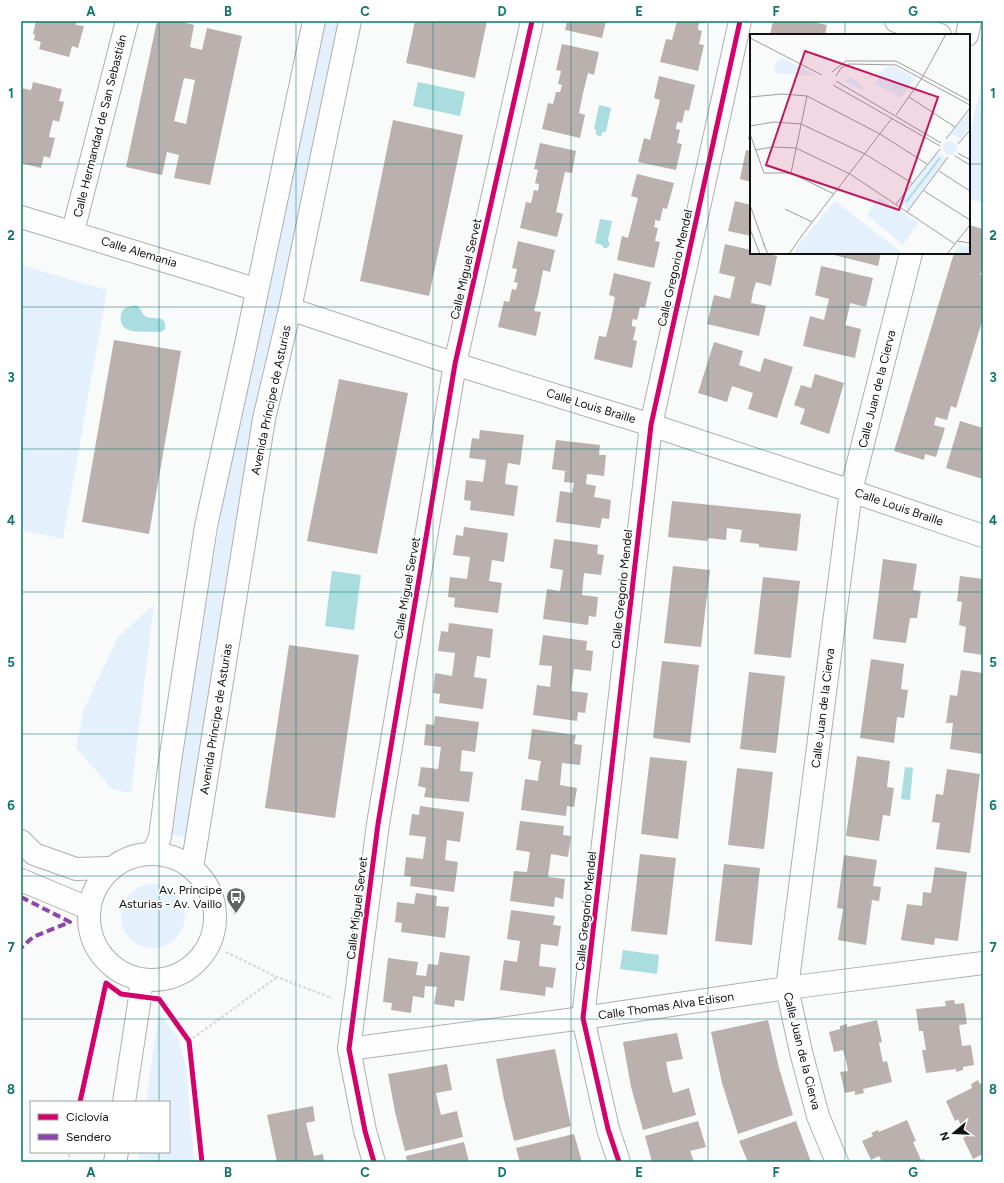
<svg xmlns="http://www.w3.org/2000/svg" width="1004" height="1183" font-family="Figtree,sans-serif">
<rect width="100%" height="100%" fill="#f9fafa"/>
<!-- green -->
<path fill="#e4f1fc" d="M325,21H340C300,206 259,391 227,578C212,665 199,752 186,838L170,834L220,518Z
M983,80V203L969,199V135Z
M21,265L107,290L63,539L21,530Z
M154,604L131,793L112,789L76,748L84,709L118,637Z
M121 916a32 32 0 1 1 64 0a32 32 0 1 1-64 0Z
M159,1012L178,1038L186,1067L194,1162H138L139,1152H169V1102H146Z"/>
<!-- water -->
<path fill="#aadddf" d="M418,82L465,92L460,116L413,106Z
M599,105L611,108L606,132H603L601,136H598L596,134V130L594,129Z
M600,219L612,221L608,240L610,244L607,248H604L602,245L595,243Z
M136,305C143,310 140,311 144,315C150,322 168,312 165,329L161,332C152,331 137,333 129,330C120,328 118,315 124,309C128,306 132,306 136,305Z
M332,571L361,575L354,630L325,626Z
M905,767L913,768L910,800L901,799Z
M623,950L659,955L657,974L620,969Z"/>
<!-- building -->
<path fill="#bab1ae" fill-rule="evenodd" d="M36,21H77L76,25L84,26L78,48L72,46L69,57L39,49L41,42L34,40L35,35L33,34Z
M157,21H178L194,25L190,47L202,50L207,28L242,36L210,185L174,178L179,155L167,152L162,175L126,167ZM184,78L195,80L186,124L174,121Z
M415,21H487L475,78L406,63Z
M567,21H606L602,38L565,30Z
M677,21H704V23H700L698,26V30L702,31L699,44L704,45L698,71L660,62L666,39L672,40Z
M773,21H809L827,25L825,35H770Z
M562,44L599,52L594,75L588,73L583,93L579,113L585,115L580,138L542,129L548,103L553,104L556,92H560L562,85L558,84L561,71L556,70Z
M659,76L695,85L689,111L685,110L682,123L677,122L676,129L680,130L677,143L682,144L676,170L638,162L644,138L650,140L660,100L654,98Z
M33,82L62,89L59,101L64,102L59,122L53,120L51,128L49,137L55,138L50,158L44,156L41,168L21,163V88L31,90Z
M393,120L463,135L429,296L360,281Z
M750,129H751V140L748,139Z
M540,143L576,151L572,173L565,172L556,212L563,214L557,237L520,228L526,202L531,203L534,190L538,191L539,184L535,183L538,170L534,169Z
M746,150L751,151V182L740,179Z
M637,174L674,183L667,209L663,208L660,221L655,220V223L654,227L658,228L655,241L660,242L654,268L617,260L622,236L628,238L638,198L631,196Z
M735,201L751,205V236L728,231Z
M969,225L983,229V267L980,275L983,276V318L956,408L951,406L947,420L936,417L934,425L945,428L936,457L925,454L924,460L894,451L954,253H969Z
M518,241L555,250L550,272L543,270L539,291L534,311L541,312L536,336L498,327L504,301L509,302L512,289L516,290L517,286L518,283L514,282L517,269L512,268Z
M725,244L751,250V253H765L777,256L771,286L756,282L753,292L751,303L766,306L759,336L707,324L714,295L730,299L735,277L719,273Z
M826,253H881L878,266Z
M821,266L873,278L866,307L850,303L848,314L845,325L861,329L855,358L803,346L810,316L824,320L829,299L815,295Z
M614,273L651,282L645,308L640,307L637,320L633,319L632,322V326L636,327L633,340L637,341L632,368L594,359L599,336L606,337L611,317L615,297L609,295Z
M114,340L181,351L149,534L82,522Z
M714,342L743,351L739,365L760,372L764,358L793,367L777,418L748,409L753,393L732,386L727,402L698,393Z
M815,374L844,383L829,434L800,424L805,409L794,405L801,385L811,388Z
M339,379L408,393L377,554L307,541Z
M960,421L983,428V479L946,468Z
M480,430L524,435L520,465L508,463L506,474L505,484L518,486L514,516L470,510L471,501L464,500L466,480L483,482L486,460L469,458L472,438L479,439Z
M556,440L600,445L599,455H606L604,476L587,474L586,484L596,486L594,497L611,500L609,519L602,518L600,528L556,522L560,491L572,493L574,483L564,482L565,471L552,469Z
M672,501L801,514L797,551L759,547V544L740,542L742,530L727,528L726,540L708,538L707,541L668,537Z
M464,527L508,533L504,562L492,560L489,581L502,583L498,613L454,607L455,598L448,597L450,577L467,579L470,557L453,555L456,535L463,536Z
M554,539L598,545L597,554L604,555L601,575L584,573L582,595L598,597L596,617L589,616L588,625L543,619L547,589L560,591L563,570L550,568Z
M883,559L917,564L913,590L921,591L917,618H910L906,643L873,639Z
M673,566L710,570L701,647L664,643Z
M960,576L983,579V655L963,652L966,627L959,625L962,602L957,601Z
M763,577L800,581L791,658L754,654Z
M449,623L493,629L490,658L477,656L474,677L487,679L483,709L439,703L440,694L433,693L435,673L452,676L455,653L438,651L441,631L448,632Z
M543,635L587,641L586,650L593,651L591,671L574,669L571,691L588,693L585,713L578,712L577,721L533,715L537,685L550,687L552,666L539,665Z
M289,645L359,655L335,818L265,808Z
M871,659L904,664L901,689L908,690L904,718L897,717L894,743L860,738Z
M662,661L699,665L690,743L653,738Z
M961,670L983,673V754L950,749L953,723H946L950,695L957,696Z
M749,672L785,676L776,753L740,749Z
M435,716L479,722L475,752L462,750L460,771L473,772L469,802L424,797L426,788L418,786L421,767L438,769L441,747L424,745L426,724L434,725Z
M532,729L576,735L574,744L582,745L580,765L562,763L560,785L577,788L574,807L567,806L566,816L521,810L525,779L538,781L539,771L541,761L528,759Z
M857,756L890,761L887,787L894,788L890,816L883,815L879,841L846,836Z
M650,757L687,761L678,839L641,834Z
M737,768L773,772L764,849L728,845Z
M947,769L980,774L970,853L936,849L940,823L932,822L936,794L943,795Z
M420,806L464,812L460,842L447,840L445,860L458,862L454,892L410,886L411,877L404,876L406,857L423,859L426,837L409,835L412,814L419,815Z
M520,821L564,826L563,835L571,836L568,857L551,854L548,877L565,879L563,899L555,897L554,907L510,901L514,871L527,872L530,852L516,850Z
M640,854L676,858L667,935L631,931Z
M844,855L877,860L873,886L881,887L879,901L872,900L866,945L838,940L843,909L837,908Z
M724,864L760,868L752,945L715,941Z
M935,867L967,872L958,941L935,938L934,945L901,940L907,904L922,906L923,892L931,893Z
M416,893L437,896L436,906L449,907L445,938L401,932L402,923L395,922L397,902L414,904Z
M511,910L555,916L553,925L561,926L558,946L541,944L539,966L556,968L553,988L546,987L545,996L500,990L504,960L517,962L520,941L507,939Z
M440,952L470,956L464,1001L455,1000L454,1007L434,1004L437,987L425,986L424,998L413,996L411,1013L391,1010L392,1003L383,1002L388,958L418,962L416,975L426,976L428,964L438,965Z
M954,1000L955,1004L964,1003L967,1024L959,1025L962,1046L971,1045L974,1065L963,1067V1070L956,1072V1069L926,1073L922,1050H926L923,1031H919L916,1009L946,1006L945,1001Z
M768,1020L779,1068L793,1115L738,1134L722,1083L711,1032Z
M877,1020L882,1042L879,1043L883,1062L887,1061L892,1082L863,1089L864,1093L855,1095V1091L845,1093L840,1072L848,1071L846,1060L843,1050L834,1052L829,1032L840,1029V1026L847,1024V1027Z
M677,1033L683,1059L666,1062L669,1078L673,1093L689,1088L696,1115L643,1130L631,1087L623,1042Z
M555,1049L571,1126L514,1141L504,1100L496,1059Z
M447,1064L452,1090L436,1093L438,1103L441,1115L457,1111L463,1137L405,1151L395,1112L388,1074Z
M978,1080L980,1084L983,1083V1154L973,1159L963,1138L966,1136L962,1128L958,1119L955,1121L946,1101L972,1088L971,1084Z
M313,1106L315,1121L306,1123L314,1156L323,1154L324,1162H277L267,1115Z
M907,1120L916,1141L913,1142L921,1160L924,1159L926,1162H882L879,1156L871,1160L862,1141L873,1136L871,1133L878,1130L879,1132Z
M698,1121L706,1147L690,1151L694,1162H652L645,1136Z
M796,1121L811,1162H748L739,1141Z
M574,1134L582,1162H520L516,1148Z
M464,1142L469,1162H407L406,1156Z"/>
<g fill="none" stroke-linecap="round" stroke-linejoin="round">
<defs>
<path id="street" d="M896,21L940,35
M967,35L970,21
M21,217L220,278L257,290
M73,231L127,21
M290,309L455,364L651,425L851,491L983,536
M21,841L34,854L76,869L110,868
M21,880L88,908
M349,1049L583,1018L787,988L983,963
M374,1162L365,1131L349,1049L378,824L455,364L532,21
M619,1162L608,1129L583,1018L651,425L740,21
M837,1162L818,1116L801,1052L787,988L851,491L911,253"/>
<path id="secondary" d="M153,853L160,837L169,768L206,526L246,344L314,21
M89 917a63 63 0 1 1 126 0a63 63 0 1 1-126 0Z
M192,868L264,419L290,309L350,21
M124,1102L140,997L141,980
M115,1162L117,1152"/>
</defs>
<!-- street casing -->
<use href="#street" stroke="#aeafaf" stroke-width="24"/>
<!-- secondary casing -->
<use href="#secondary" stroke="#aeafaf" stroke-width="24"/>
<!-- path -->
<path stroke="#dbdcdc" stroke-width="2.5" stroke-dasharray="3 2" stroke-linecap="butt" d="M233,913L236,914
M226,952L277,977L332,998
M189,1041L277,977
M80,1102L106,983
M68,1162L70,1152"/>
<!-- street -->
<use href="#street" stroke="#fefefe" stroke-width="22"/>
<!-- secondary -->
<use href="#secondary" stroke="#fefefe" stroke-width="22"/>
<!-- quiet -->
<path stroke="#8e44ad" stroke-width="4" stroke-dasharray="8 4" stroke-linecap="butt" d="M21,897L70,922L33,937L21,948"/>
<defs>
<path id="cycleway" d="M80,1102L106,983L121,994L159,999L189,1041L202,1162
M374,1162L365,1131L349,1049L378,824L455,364L532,21
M619,1162L608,1129L583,1018L651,425L740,21"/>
</defs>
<!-- cycleway casing -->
<use href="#cycleway" stroke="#fff" stroke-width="8"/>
<!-- cycleway -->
<use href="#cycleway" stroke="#d6006c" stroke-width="5"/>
</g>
<!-- grid -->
<path fill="none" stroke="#0f766e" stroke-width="1" stroke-opacity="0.55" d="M159,21V1102M296,21V1162M433,21V1162M571,21V1162M708,21V1162M845,21V35M21,164H751M969,164H983M845,253V1162M21,307H983M21,449H983M21,592H983M21,734H983M21,876H983M21,1019H983M159,1152V1162"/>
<!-- icons -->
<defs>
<symbol id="bus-pin" viewBox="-11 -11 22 30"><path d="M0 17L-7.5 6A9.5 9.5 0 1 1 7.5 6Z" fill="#626363" stroke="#fff"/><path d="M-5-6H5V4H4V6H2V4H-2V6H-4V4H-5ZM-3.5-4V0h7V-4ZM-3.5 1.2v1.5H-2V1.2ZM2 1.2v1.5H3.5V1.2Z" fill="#fff"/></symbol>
</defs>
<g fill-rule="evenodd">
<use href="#bus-pin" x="225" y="886" width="22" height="30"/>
</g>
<g text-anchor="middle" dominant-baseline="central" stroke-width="3.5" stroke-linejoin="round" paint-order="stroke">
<!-- street labels -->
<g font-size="12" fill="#101111" stroke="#fff">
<text transform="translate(100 126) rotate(-76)">Calle Hermandad de San Sebastián</text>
<text transform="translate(139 252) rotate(17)">Calle Alemania</text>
<text transform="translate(675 268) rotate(-77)">Calle Gregorio Mendel</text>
<text transform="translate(466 269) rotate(-77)">Calle Miguel Servet</text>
<text transform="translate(877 389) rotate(-76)">Calle Juan de la Cierva</text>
<text transform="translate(271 400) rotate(-78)">Avenida Príncipe de Asturias</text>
<text transform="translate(591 406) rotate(17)">Calle Louis Braille</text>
<text transform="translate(899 507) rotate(19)">Calle Louis Braille</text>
<text transform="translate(407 588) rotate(-80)">Calle Miguel Servet</text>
<text transform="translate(622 589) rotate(-84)">Calle Gregorio Mendel</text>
<text transform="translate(823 708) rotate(-83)">Calle Juan de la Cierva</text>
<text transform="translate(216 719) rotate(-81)">Avenida Príncipe de Asturias</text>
<text transform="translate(357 908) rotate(-83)">Calle Miguel Servet</text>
<text transform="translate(586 911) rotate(-84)">Calle Gregorio Mendel</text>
<text transform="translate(666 1006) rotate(-8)">Calle Thomas Alva Edison</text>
<text transform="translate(802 1051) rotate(76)">Calle Juan de la Cierva</text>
</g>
<!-- poi labels -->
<g font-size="12" fill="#101111" stroke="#fff" text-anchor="end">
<text x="222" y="890">Av. Príncipe<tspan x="222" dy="14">Asturias - Av. Vaillo</tspan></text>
</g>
</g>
<!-- overview -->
<g transform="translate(750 34)">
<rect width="220" height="220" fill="#f9fafa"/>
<path d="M32,24L68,42L24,39L26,27ZM135,33H145L166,44L151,64L125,50ZM101,43L112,52L114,57L94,47ZM220,76V93L211,105L201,100ZM193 114a7 7 0 1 1 14 0a7 7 0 1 1-14 0ZM188,118L196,125L158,175L148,169ZM129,163L168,189L153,211L117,181ZM85,167L152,219L46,220L45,215ZM210,212L220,213V220H203Z" fill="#e4f1fc"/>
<path fill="none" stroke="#aadddf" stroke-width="2" d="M156,168L190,124"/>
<path fill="none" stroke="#9c9d9d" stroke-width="1" d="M0,4L72,41M82,38L96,27H146L220,67M86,42L91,34L99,30L146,31L220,71M86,47L191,109M83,51L190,112M0,63L32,60L57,62L130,100L177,130M159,63L205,93M146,81L172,44L196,0M0,92L24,88L51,90L115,120L162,149M0,100L14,139H41L84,160M196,105L220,74M208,110L220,96M5,116L23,113L46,114L100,140L205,210M208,119L220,126M205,122L220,131M189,137L220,157M41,139L57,62M174,157L220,186M146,170L190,115M0,171L15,213M35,175L62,188M157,178L198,123M0,195L10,220M53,200L142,84M207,207L220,209M13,209L18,220M39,220L53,200M197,220L220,191"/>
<path fill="#c2185b" fill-opacity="0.15" stroke="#c2185b" stroke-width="2" d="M55,17L188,63L149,176L16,131Z"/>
<rect width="220" height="220" fill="none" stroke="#101111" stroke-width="2"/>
</g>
<!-- border -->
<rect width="1004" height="1183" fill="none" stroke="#ffffff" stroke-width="44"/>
<!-- legend -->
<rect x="30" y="1101" width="140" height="52" fill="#ffffff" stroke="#9fa0a0"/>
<rect x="38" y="1114" width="20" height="6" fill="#d6006c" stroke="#9fa0a0"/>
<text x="66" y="1121" font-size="12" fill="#101111">Ciclovía</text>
<rect x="38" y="1134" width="20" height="6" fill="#8e44ad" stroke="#9fa0a0"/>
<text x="66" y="1141" font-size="12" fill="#101111">Sendero</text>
<!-- north arrow -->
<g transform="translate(954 1133) rotate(251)" stroke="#ffffff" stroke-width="3" paint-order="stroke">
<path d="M0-3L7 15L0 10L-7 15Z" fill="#101111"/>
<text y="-6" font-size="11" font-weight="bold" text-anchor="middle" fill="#101111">N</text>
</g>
<rect x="22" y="22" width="960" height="1139" fill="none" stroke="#0f766e" stroke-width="1.5"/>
<g font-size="13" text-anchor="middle" font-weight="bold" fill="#0f766e">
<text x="91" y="16">A</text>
<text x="228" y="16">B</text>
<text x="365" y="16">C</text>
<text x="502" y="16">D</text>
<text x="639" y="16">E</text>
<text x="776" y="16">F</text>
<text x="913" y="16">G</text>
<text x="11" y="98">1</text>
<text x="993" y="98">1</text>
<text x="11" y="240">2</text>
<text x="993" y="240">2</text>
<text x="11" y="382">3</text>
<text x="993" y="382">3</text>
<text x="11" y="525">4</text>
<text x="993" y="525">4</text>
<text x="11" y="667">5</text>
<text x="993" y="667">5</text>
<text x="11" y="810">6</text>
<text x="993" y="810">6</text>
<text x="11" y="952">7</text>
<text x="993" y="952">7</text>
<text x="11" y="1094">8</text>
<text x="993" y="1094">8</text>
<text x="91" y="1177">A</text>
<text x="228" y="1177">B</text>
<text x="365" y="1177">C</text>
<text x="502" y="1177">D</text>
<text x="639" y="1177">E</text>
<text x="776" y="1177">F</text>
<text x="913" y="1177">G</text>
</g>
</svg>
